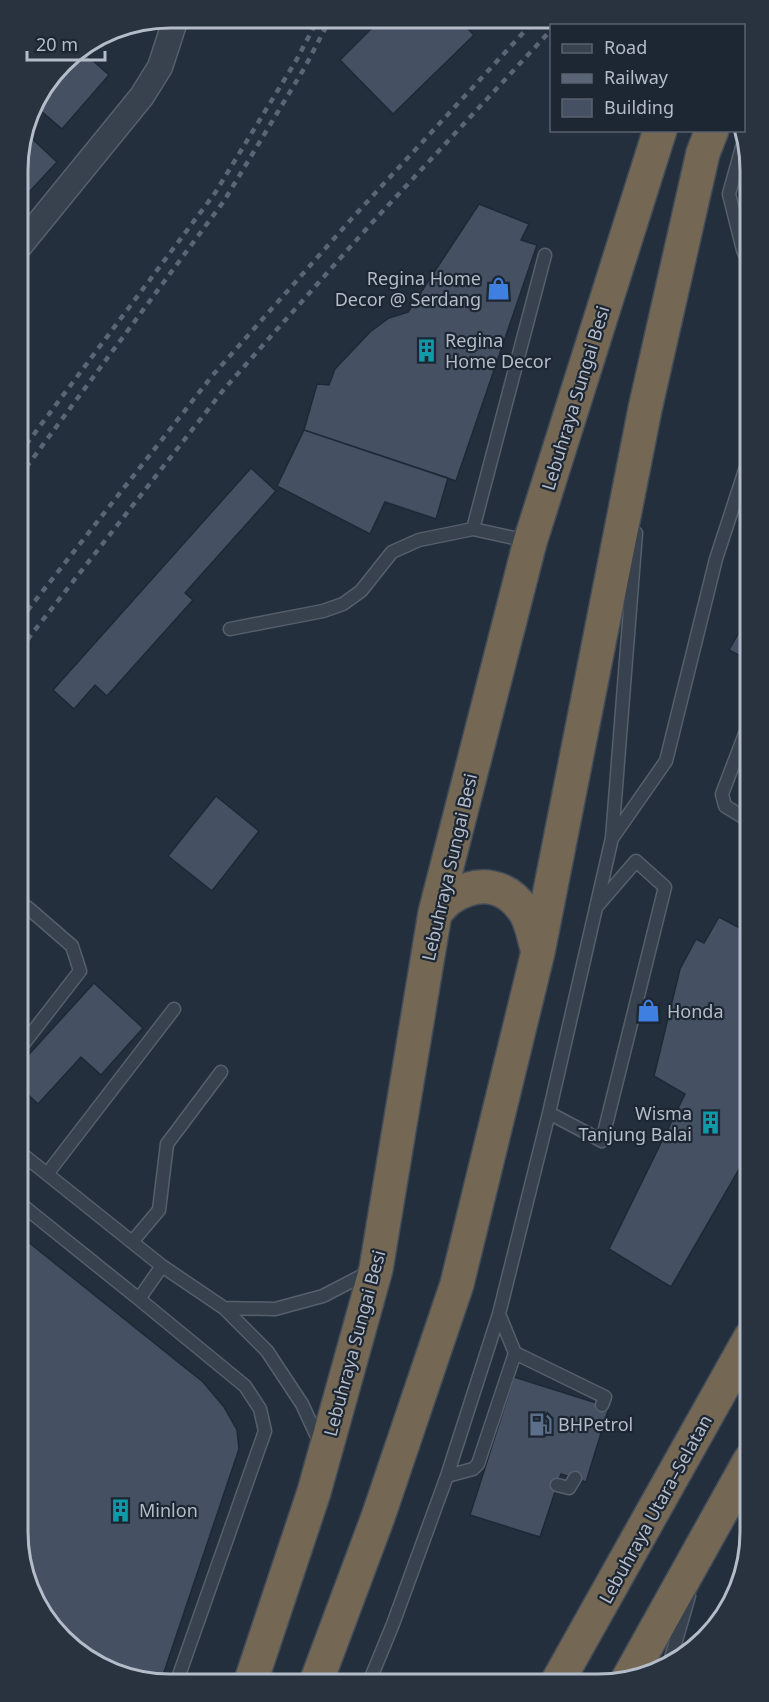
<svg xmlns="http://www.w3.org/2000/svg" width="769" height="1702" font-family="'Noto Sans',sans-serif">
<rect width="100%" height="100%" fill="#242f3e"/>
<!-- building -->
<path fill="#455162" stroke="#1f2835" stroke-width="1.5" d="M381,19L459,20L474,35L393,114L340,60Z
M81,50L109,75L62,129L34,105L70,56Z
M26,133L57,162L19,203L18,161Z
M479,204L529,224L521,240L537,245L456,481L304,430L317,384L329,385L335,369L370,332L389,318L408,312Z
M304,430L448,478L436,519L385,502L370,534L277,486Z
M251,468L276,491L185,593L193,600L107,696L95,685L74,709L53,690Z
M747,618L748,660L729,650Z
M216,796L259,831L212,891L168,856Z
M719,917L749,933V1152L671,1287L609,1249L685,1094L654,1076L680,969L696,939L704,943Z
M94,983L143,1028L101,1075L81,1057L38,1104L22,1089V1062Z
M22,1237L203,1382L224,1407L237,1430L239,1449L161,1681H141L70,1646L23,1571Z
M514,1377L609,1407L586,1482L561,1474L540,1537L470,1515Z"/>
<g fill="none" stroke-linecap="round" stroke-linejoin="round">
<defs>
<path id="service" d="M602,26L604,21
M746,138L742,147L729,194L743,250L746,257
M473,529L545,255
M230,629L323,611L343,604L361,591L392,552L419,540L473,529L528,541
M748,726L722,794L725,806L748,820
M613,837L666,761L716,559L747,464
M21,907H27L72,946L80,971L21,1047
M549,1113L602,1141L665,887L636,861L598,905
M22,1154L162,1266L224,1308L267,1351L302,1404L321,1445
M47,1174L174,1009
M22,1205L139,1299L162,1266
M132,1242L159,1210L167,1144L221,1072
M139,1299L245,1386L260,1409L265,1431L177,1681
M224,1308L275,1309L323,1296L371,1271
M515,1353L605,1397L602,1405
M447,1476L473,1469L478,1464L515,1353L499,1314
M557,1485L569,1488L575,1478
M669,1665L689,1596
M370,1680L393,1624L447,1476L499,1314L549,1113L612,838L636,533"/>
<path id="minor" d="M19,247L142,96L160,67L176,18"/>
<path id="motorway" d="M435,913C440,908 445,901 452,897C479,880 507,884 525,912C532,923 534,939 538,952
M559,1679L750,1338
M628,1679L750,1460
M317,1680L378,1517L457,1284L538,952L645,409L703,153L712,130
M251,1681L314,1492L376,1269L435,913L530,542L660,130"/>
</defs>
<!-- service casing -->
<use href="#service" stroke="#565f6c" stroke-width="15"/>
<!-- minor casing -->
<use href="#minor" stroke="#565f6c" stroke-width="27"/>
<!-- motorway casing -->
<use href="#motorway" stroke="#434c59" stroke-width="36"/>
<!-- service -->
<use href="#service" stroke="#38414e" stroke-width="12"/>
<!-- minor -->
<use href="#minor" stroke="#38414e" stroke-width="24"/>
<!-- motorway -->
<use href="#motorway" stroke="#746855" stroke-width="33"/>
<!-- rail -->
<path stroke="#5a6575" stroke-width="4.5" stroke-dasharray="6 6" stroke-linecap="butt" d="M19,454L215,193L297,59L318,19
M19,477L224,201L305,67L330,19
M20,620L212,376L355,215L535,20
M20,649L225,388L368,227L552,29"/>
</g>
<!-- icons -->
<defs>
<symbol id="shop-bare" viewBox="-9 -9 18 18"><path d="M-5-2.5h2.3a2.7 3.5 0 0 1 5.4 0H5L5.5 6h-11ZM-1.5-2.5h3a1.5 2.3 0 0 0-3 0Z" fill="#3f7fe0" stroke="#1d2633" stroke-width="2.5" paint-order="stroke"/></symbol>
<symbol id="building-bare" viewBox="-9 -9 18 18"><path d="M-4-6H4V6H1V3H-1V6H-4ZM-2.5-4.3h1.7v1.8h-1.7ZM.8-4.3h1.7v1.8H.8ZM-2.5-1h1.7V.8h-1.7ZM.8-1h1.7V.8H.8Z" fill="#0f9aa8" stroke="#1d2633" stroke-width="2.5" paint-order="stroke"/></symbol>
<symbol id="fuel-bare" viewBox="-9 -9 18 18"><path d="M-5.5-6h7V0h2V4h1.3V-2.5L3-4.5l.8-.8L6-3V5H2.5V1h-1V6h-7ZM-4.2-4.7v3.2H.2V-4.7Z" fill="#5c6f8a" stroke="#1d2633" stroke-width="2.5" paint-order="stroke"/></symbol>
</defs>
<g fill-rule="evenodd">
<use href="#shop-bare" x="482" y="272" width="33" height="33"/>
<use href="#building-bare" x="410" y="334" width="33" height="33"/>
<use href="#shop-bare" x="632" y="994" width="33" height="33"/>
<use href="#building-bare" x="694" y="1106" width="33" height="33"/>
<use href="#fuel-bare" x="524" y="1408" width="33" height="33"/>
<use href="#building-bare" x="104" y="1494" width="33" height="33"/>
</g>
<g text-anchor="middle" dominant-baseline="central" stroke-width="4.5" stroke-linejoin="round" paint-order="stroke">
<!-- poi labels -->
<g font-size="18" fill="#b4bcc9" stroke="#1d2633" text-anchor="start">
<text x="481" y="278" text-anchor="end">Regina Home<tspan x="481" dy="21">Decor @ Serdang</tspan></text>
<text x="445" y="340">Regina<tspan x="445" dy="21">Home Decor</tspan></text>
<text x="667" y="1011">Honda</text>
<text x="692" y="1113" text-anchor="end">Wisma<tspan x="692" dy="21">Tanjung Balai</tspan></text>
<text x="558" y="1424">BHPetrol</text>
<text x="139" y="1510">Minlon</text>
</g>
<!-- street labels -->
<g font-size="18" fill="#b4bcc9" stroke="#1d2633">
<text transform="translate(575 398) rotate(-73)">Lebuhraya Sungai Besi</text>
<text transform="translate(449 867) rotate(-77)">Lebuhraya Sungai Besi</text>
<text transform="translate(354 1343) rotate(-75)">Lebuhraya Sungai Besi</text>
<text transform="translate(655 1509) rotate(-61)">Lebuhraya Utara–Selatan</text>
</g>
</g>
<!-- crop -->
<path d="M0 0H769V1702H0ZM170 28H598A142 142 0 0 1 740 170V1532A142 142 0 0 1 598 1674H170A142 142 0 0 1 28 1532V170A142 142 0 0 1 170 28Z" fill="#29323f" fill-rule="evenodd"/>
<path fill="none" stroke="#b4bcc9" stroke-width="3" d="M170 28H598A142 142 0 0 1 740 170V1532A142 142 0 0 1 598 1674H170A142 142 0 0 1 28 1532V170A142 142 0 0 1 170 28Z"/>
<!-- legend -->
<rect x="550" y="24" width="195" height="108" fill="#1d2633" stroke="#59626f" stroke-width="1.5"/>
<rect x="562" y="44" width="30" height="9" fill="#38414e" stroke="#59626f" stroke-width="1.5"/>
<text x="604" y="54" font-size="18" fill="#b4bcc9">Road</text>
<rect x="562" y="74" width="30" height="9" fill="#5a6575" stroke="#59626f" stroke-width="1.5"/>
<text x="604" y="84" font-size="18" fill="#b4bcc9">Railway</text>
<rect x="562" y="99" width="30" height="18" fill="#455162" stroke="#59626f" stroke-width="1.5"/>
<text x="604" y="114" font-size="18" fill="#b4bcc9">Building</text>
<!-- scale -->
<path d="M27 51v9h78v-9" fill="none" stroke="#b4bcc9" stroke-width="3"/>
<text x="36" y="51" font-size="18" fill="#b4bcc9" stroke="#1d2633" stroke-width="4.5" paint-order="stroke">20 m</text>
</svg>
